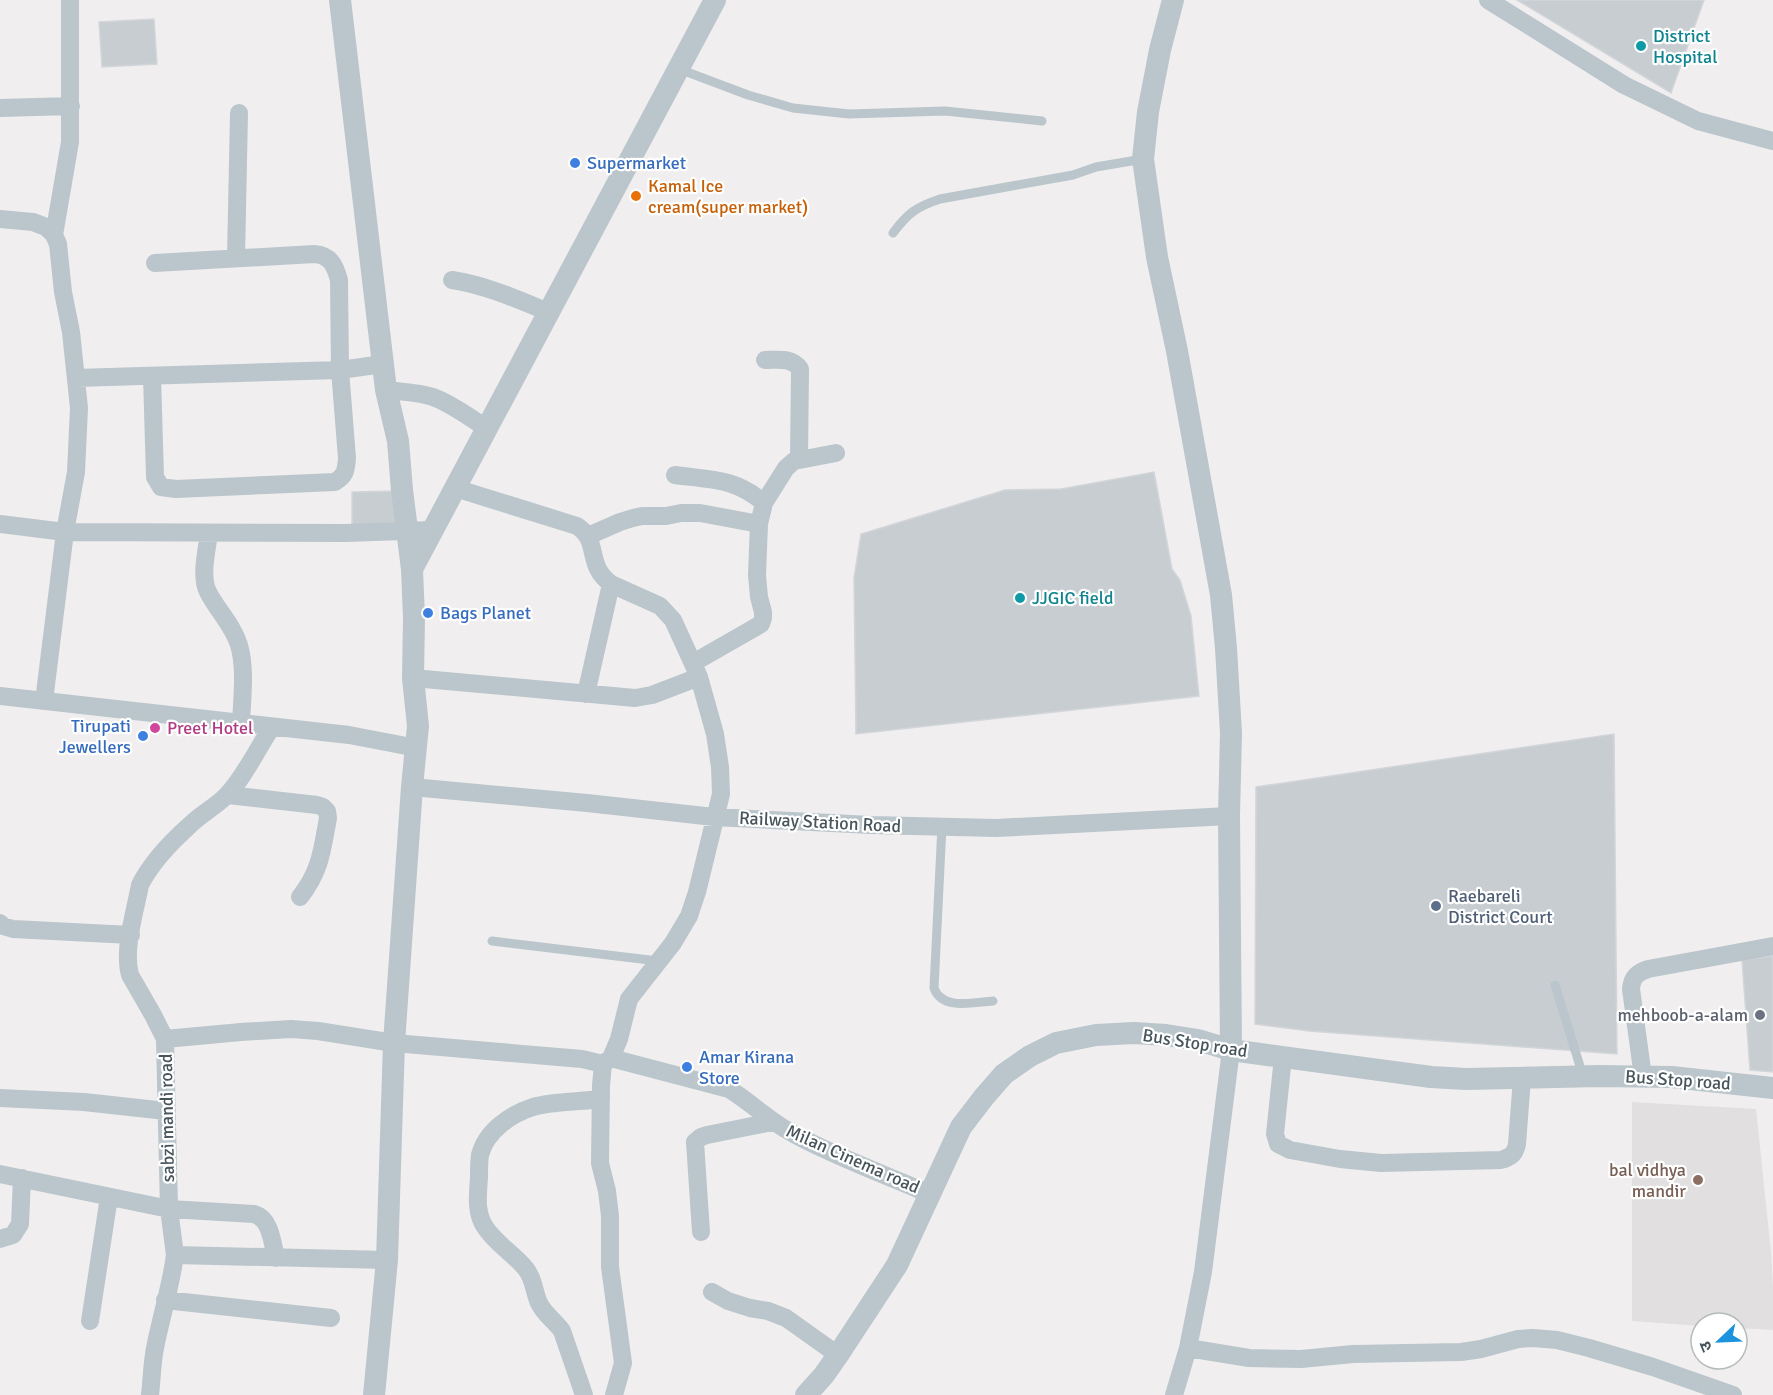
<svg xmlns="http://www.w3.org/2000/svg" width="1773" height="1395" font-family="Signika,'Noto Sans Devanagari',sans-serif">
<rect width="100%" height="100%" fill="#f1eeef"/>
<!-- education -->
<path fill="#e2dfe0" d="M1632,1102L1756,1109L1771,1252L1773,1287V1330L1737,1328V1323H1701V1326L1632,1321Z"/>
<!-- building -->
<path fill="#c8cdd1" stroke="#d2d6da" stroke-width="1.5" d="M1517,0H1704L1671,93Z
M154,19L157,64L102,67L99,22Z
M1154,472L1172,569L1180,580L1191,616L1199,696L856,734L854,578L861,534L1005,490L1061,489Z
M394,491L398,526L352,528V492Z
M1614,734L1617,1054L1309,1031L1255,1024L1256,787Z
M1773,956V1072L1750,1070L1742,960Z"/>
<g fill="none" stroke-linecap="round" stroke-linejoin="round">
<!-- service -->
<path stroke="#bac6cb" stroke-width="9" d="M679,69L748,95L793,108L849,114L945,111L1042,121
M893,233C908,213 916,207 940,199L1073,175L1096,167L1143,159
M942,826L934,988C942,1011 974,1002 993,1001
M492,941L658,961
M1555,985L1583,1076"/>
<!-- minor -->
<path stroke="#bac6cb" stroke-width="18" d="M1488,0L1624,85L1698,121L1773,141
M0,108L71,106
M0,219L33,222L46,227L54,235L58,244L63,292L71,332L79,408L76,472L65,532L44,701
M54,235L70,142V0
M236,258L239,113
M452,280C485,285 517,299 548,312
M765,360C778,360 792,357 800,369L799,460
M152,376L155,477L161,487L176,489L335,482C346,475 346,470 347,458L340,370L339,280C335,265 330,255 314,254L155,263
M76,378L340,370L383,364
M386,390C402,392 418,392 433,397C452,404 469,417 486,428
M675,475C711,480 735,478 764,503
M455,488L577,526C595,538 590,552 598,569C601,575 606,580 611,584L660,606L673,620L699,677L715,734L720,767L721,794L697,892L689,916L673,943L629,999L619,1039L611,1058L603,1064
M0,524L65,532L345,533L433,530
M209,533C207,550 200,576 208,592C217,610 233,625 239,645C246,669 242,698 241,723
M588,536L620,522L633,518L642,516H666L681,513H700L759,524
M693,663L761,624L763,618V612L759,597L757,575L759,524L764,503L786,468L794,461L836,453
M413,678L635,698L652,695L699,677
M586,694L611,584
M0,696L349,735L417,748
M272,727C257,749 244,778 226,796C215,807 201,814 190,825C171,842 151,863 140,885C135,912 123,949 130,975L153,1015L165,1039L169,1209L254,1214C271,1219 272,1242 276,1258
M412,787L587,803L714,817L871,825L996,828L1229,816
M228,795L317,805L323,807L327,811L328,818C322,850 321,870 300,897
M0,923L3,926L13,929L131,935
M165,1039L241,1032L291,1029L318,1031L394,1043L582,1059L603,1064L601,1085L600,1163L607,1191L610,1216V1267L623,1363L614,1395
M1283,1057L1275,1134L1278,1144L1290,1150L1340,1159L1381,1163L1501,1160C1511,1157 1515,1154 1517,1144L1522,1078
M611,1058L729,1089C752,1103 770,1122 794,1134C836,1157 886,1175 930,1194
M1643,1077L1631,989C1632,977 1637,973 1648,969L1773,946
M0,1098L84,1102L166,1111
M0,1174L169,1209L175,1255L387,1260
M701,1232L695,1142L701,1137L707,1135L772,1122
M0,1239L13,1235L20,1224L22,1178
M712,1292L728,1301L750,1308L768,1311L786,1318L838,1355
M165,1300L331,1318
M90,1321L109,1197
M1188,1348L1249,1358L1301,1359L1353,1354L1461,1352L1481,1349L1518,1339L1533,1338L1557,1340L1589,1348L1653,1367L1733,1395
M150,1395C152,1378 152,1360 156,1343C162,1314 171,1285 175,1255
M584,1395L562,1331C555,1321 544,1314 539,1303C534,1292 534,1279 526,1269C514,1254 495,1243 485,1227C475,1212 478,1194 479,1177C479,1170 479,1162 480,1155C486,1131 511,1114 533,1107C554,1101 579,1102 601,1099
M1174,1395L1188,1348L1203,1272L1231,1050"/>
<!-- tertiary -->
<path stroke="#bac6cb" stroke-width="22" d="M340,0L386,390L398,441L402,490L412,569
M1173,0L1160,50L1148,112L1143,159L1157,257L1177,351L1221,595L1226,648L1231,733L1229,816L1231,1050
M374,1395L387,1260L394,1043L412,787L418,726L413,678L414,618L412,569L715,0
M806,1395L824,1375L838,1355L897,1265L961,1127L984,1097L1004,1074L1030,1056L1056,1043L1096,1035L1134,1033L1166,1035L1198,1040L1231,1050L1431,1077L1466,1079L1599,1076L1672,1077L1773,1088"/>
</g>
<!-- markers -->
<g fill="#0f9aa8" stroke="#fff" stroke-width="2">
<circle cx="1641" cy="46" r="6"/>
<circle cx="1020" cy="598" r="6"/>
</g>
<g fill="#3f7fe0" stroke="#fff" stroke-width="2">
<circle cx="575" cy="163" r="6"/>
<circle cx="428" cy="613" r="6"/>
<circle cx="143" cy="736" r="6"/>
<circle cx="687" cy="1067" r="6"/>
</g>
<circle fill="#e8710a" stroke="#fff" stroke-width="2" cx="636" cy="196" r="6"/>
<circle fill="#d1479c" stroke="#fff" stroke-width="2" cx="155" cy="728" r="6"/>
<circle fill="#5c6f8a" stroke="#fff" stroke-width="2" cx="1436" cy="906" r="6"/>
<circle fill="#6b7280" stroke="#fff" stroke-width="2" cx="1760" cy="1015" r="6"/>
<circle fill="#8d6e63" stroke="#fff" stroke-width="2" cx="1698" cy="1180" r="6"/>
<g text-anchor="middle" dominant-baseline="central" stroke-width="4.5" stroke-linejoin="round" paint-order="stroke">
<!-- culture labels -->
<g font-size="18" fill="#0d838f" stroke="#fff" text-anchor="start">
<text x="1653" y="36">District<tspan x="1653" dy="21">Hospital</tspan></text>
<text x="1032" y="598">JJGIC field</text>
</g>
<!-- shop labels -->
<g font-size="18" fill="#366cbe" stroke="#fff" text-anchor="start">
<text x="587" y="163">Supermarket</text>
<text x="440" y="613">Bags Planet</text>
<text x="131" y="726" text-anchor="end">Tirupati<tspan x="131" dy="21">Jewellers</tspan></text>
<text x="699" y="1057">Amar Kirana<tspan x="699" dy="21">Store</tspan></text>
</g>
<!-- food labels -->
<g font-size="18" fill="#c56008" stroke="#fff" text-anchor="start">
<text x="648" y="186">Kamal Ice<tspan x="648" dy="21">cream(super market)</tspan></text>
</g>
<!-- hotel labels -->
<g font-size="18" fill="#b23c85" stroke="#fff" text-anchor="start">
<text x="167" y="728">Preet Hotel</text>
</g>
<!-- street labels -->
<g font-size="18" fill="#47555b" stroke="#fff">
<text transform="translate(820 822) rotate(3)">Railway Station Road</text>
<text transform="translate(1195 1043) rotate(9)">Bus Stop road</text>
<text transform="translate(1678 1080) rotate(4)">Bus Stop road</text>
<text transform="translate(167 1118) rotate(-91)">sabzi mandi road</text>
<text transform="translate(853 1159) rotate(24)">Milan Cinema road</text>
</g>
<!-- service labels -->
<g font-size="18" fill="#4e5e75" stroke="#fff" text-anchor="start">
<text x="1448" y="896">Raebareli<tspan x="1448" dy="21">District Court</tspan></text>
</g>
<!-- worship labels -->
<g font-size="18" fill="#5b616d" stroke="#fff" text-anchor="end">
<text x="1748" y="1015">mehboob-a-alam</text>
</g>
<!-- education labels -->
<g font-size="18" fill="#785e54" stroke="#fff" text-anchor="end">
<text x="1686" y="1170">bal vidhya<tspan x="1686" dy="21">mandir</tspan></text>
</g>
</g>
<!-- north arrow -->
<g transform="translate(1719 1341) rotate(247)"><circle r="28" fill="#ffffff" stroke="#b5bbbd" stroke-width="1.5"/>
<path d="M0-4.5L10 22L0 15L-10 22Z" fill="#1c94dd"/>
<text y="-9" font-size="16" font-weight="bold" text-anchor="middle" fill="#47555b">उ</text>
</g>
</svg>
